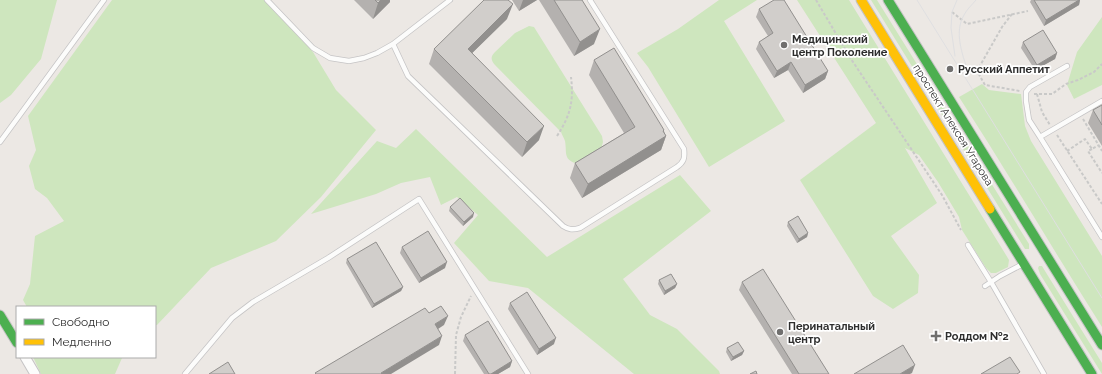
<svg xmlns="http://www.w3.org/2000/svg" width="1102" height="374" font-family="Raleway,sans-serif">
<rect width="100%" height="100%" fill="#ece8e4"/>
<!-- green -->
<path fill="#cee6be" d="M0,0H57L41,59L11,95L0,103Z
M112,0H269L313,52L336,90L376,130L321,197L276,241L211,268L157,325H155V307H27L23,300L30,284L35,236L64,221L47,198L35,189L29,166L36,150L28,116Z
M719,0H757L724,21L785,121L709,167L648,67L637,53L678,29Z
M797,0H849L1006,255L1009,260L1008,267L996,273H991L986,268L962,230L959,217L938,182L919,155L905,148L937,203L891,236L919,275L918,293L893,309L873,296L800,180L876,123Z
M871,0H877L1029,244V249H1025Z
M1102,17V85L1074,99L1067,85L1077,52Z
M529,26L534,27L602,136L603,142L601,149L583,161L575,163C563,159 567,151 565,141C564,138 562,135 561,132L495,65C491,60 490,57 495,52L515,33Z
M982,84L989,90L1021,94L1025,126L1031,141L1102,256V327C1054,251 1008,173 959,97Z
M416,129L547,257L680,175L711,211L623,279L650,315L677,329L719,371L720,374H634L528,288L489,281L454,243L478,215L457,197L441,205L430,177L401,183L376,194L311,214L377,141L396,148Z
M1039,266H1042L1045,271L1102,363V374L1040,274L1038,268Z
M33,357H122V358L115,374H41Z"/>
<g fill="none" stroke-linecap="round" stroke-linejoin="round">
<defs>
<path id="lane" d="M267,0L313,48L330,58L349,61L364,58L377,53L393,44L450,0
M393,44L408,76L563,226C569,230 573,230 580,228L677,167C684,162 685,158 684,149L590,0
M1102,101L1040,137L1102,237
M1040,137L1029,120L1026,101V92L1030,87L1067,66
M0,142L104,0
M968,245L991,282L1044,374
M985,286L1000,276L1021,265
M185,374L232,318L253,302L328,258L419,199L528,374"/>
<path id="street" d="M25,357L35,374"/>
<path id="fast" d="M888,0L1102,345
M990,209L1092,374
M0,315L17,343"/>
<path id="slow" d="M861,0L990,209"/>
</defs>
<!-- lane casing -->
<use href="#lane" stroke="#c5c4c5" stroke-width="6"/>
<!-- street casing -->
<use href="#street" stroke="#c5c4c5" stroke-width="11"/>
<!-- fast casing -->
<use href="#fast" stroke="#c5c4c5" stroke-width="11"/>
<!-- slow casing -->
<use href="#slow" stroke="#c5c4c5" stroke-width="11"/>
<!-- path -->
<path stroke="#c9c9c8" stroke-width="2" stroke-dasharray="3 2" stroke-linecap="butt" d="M816,0L851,59L942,195L961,230
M952,12L967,24L1028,11
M1012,14L1002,27L977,71L985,85L1020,91
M1034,94H1052L1066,84L1078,80L1094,72L1102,64
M1037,94L1042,112L1050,125
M1083,119L1102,151
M1057,135L1102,204
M557,136C570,116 574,102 571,77
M1092,149L1088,151L1102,173
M1067,151L1085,139L1092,149L1099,145
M455,374L456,335L461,317L471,296"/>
<!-- lane -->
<use href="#lane" stroke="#fcfcfb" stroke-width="4.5"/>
<!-- street -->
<use href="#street" stroke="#fcfcfb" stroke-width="9"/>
<!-- fast -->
<use href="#fast" stroke="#4caf50" stroke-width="9"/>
<!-- slow -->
<use href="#slow" stroke="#ffc107" stroke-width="9"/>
<!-- tram -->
<path stroke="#dfdfe1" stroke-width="1" d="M917,0L1102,298
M955,56L951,28L952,12L957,0
M968,71C962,54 954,32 964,15C967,9 972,5 976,0"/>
</g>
<!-- wall -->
<path fill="#b4b1af" d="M354,0H390V2L373,19Z
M512,0H537L519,11Z
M539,0H582L594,44L574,56Z
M1031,0H1080L1079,5L1044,26L1030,2Z
M759,9L828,71L825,79L803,93L788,70L774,78L756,49L759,42L768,36L756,17Z
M507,19L472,53L539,140L522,157L429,64L434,49Z
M1023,42L1057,53L1055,59L1035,70L1021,48Z
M594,60L664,131L666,136L661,150L582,198L570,178L575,163L624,133L589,75Z
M1102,105V146L1088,123L1093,110Z
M450,207L473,217L463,226L449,211Z
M788,222L808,233L807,237L797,243L787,226Z
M402,247L445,268L419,283L400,253Z
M347,259L403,287L401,291L372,308L346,263Z
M659,280L677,284L675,288L664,295L658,284Z
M742,282L829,374H792L739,290Z
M510,303L554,344L537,355L508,309Z
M465,335L512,361L510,367L498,374H484L463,341Z
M727,348L744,351L742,355L731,361L726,352Z"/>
<!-- shaded-wall -->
<path fill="#92908e" d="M381,0H390V2L373,19L378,3Z
M523,0H537L519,11Z
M1079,0H1080L1079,5L1044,26L1046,20Z
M513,4L507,19L462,63L468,49Z
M600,29L594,44L574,56L580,42Z
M1057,53L1055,59L1035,70L1037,65Z
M791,62L788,70L774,78L777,71Z
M828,71L825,79L803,93L805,85Z
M544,126L539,140L522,157L527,142Z
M664,130L661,139L666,136L661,150L582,198L588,184Z
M474,213L473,217L463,226L464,222Z
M808,233L807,237L797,243L799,239Z
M447,262L445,268L419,283L421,278Z
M677,284L675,288L664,295L665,291Z
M403,287L401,291L372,308L374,304Z
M448,316L444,325L432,333L435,324Z
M442,336L439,345L391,374H381V373Z
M556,338L554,344L537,355L539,349Z
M744,351L742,355L731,361L733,357Z
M512,361L510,367L498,374H491Z
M915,365L912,373L910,374H900Z"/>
<!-- building -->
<path fill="#d1cecb" stroke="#92908e" d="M375,0H381L378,3Z
M484,0H508L513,4L468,49L544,126L527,142L434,49Z
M554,0H582L600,29L580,42Z
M774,0H784L828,71L805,85L791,62L777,71L759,42L773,33L759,9Z
M1034,0H1079L1046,20Z
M1043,30L1057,53L1037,65L1023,42Z
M614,48L664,130L663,131L666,136L588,184L575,163L635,127L594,60Z
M1102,105V125L1093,110Z
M460,198L474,213L464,222L450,207Z
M798,216L808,233L799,239L788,222Z
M428,231L447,262L421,278L402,247Z
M376,242L403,287L374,304L347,259Z
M763,269L829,374H799L742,282Z
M671,274L677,284L665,291L659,280Z
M527,292L556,338L539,349L510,303Z
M441,306L448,316L435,324L442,336L381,373L382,374H316L315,373L425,308L429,313Z
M488,321L512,361L491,374H489L465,335Z
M738,342L744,351L733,357L727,348Z
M903,345L915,365L900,374H854Z
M1010,357L1020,372L1017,374H981Z
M228,362L235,374H209Z
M756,371L757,374H750Z"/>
<!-- markers -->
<g fill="#706f6e" stroke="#fff" stroke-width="1.5">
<circle cx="784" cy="45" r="4"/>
<circle cx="950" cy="69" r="4"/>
<circle cx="780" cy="332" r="4"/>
<path d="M934 330h4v4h4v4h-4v4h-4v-4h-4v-4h4z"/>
</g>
<g text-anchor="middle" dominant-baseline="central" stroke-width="3.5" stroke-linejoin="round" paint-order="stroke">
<!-- poi labels -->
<g font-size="11" font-weight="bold" fill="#2e2e2e" stroke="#fff" text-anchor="start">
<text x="792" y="39">Медицинский<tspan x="792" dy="13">центр Поколение</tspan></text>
<text x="958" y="69">Русский Аппетит</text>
<text x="788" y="326">Перинатальный<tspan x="788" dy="13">центр</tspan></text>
<text x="945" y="336">Роддом №2</text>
</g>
<!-- street labels -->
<g font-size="11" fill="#2e2e2e" stroke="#fff">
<text transform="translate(953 125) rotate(58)">проспект Алексея Угарова</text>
</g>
</g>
<!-- legend -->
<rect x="16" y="306" width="140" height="52" fill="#ffffff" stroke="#ababab"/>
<rect x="24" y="319" width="20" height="6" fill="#4caf50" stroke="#ababab"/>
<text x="52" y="326" font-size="12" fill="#2e2e2e">Свободно</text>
<rect x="24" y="339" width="20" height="6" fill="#ffc107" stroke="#ababab"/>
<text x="52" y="346" font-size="12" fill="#2e2e2e">Медленно</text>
</svg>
